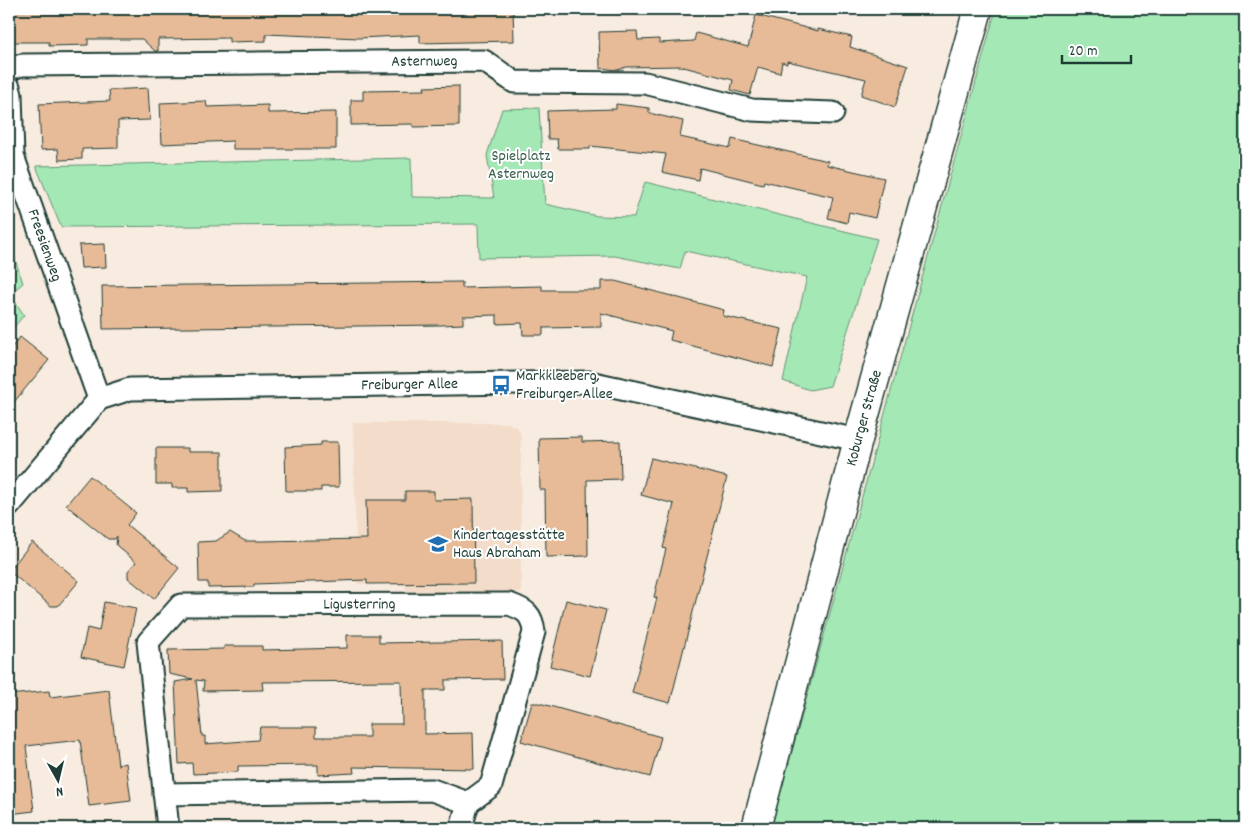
<svg xmlns="http://www.w3.org/2000/svg" width="1254" height="837" font-family="Dekko,sans-serif">
<rect width="100%" height="100%" fill="#f8ebe0"/>
<filter id="ink" filterUnits="userSpaceOnUse"><feTurbulence type="fractalNoise" baseFrequency=".02" numOctaves="2"/><feDisplacementMap in="SourceGraphic" scale="10" xChannelSelector="R" yChannelSelector="G"/><feConvolveMatrix kernelMatrix="1 2 1 2 8 2 1 2 1" color-interpolation-filters="sRGB"/></filter>
<g filter="url(#ink)">
<!-- built -->
<path fill="#f3ddca" d="M353,423H508L518,428L521,436V593L406,597L405,579H396V584H357Z"/>
<!-- green -->
<path fill="#a4e9b5" stroke="#629374" d="M996,9H1245V828H771Z
M539,108L545,204L597,216L634,217L645,182L877,239L830,386L810,390L783,381L807,277L685,251L680,269L615,256L479,258L478,224L61,227L36,166L411,158L412,197L494,198L487,155L502,109Z
M9,242L23,283L10,294L24,315L9,333Z"/>
<!-- building -->
<path fill="#e8bb98" stroke="#1f3d34" fill-rule="evenodd" d="M70,9H513L514,41L420,43V35L359,38L266,34V41L229,42V38L158,39V51H155L142,39H88V45L49,46V42H9V11Z
M756,15L818,31V29L852,37L850,47L908,66L895,107L861,95L866,79L787,61V64L782,62L780,73L758,67L750,95L731,90L733,80L680,66L626,67L618,70L600,68L599,32L637,31L638,40L659,39V43L694,41L696,33L748,47Z
M459,86V126L413,127V124L351,125V100H363V91L425,90L424,87Z
M148,88L150,120L118,121V148L82,149V159L59,160L58,149L41,150L39,104L110,101L109,90Z
M206,101L207,107L268,105V113L336,112V149H233V141L162,144L160,103Z
M616,104L649,108V113L683,121L680,137L730,148L732,139L828,161L827,165L884,178L875,218L849,212L847,223L828,218L833,197L764,181L763,184L700,168L698,180L662,172L666,154L590,146V149H558L557,139H548L547,111L616,109Z
M105,244L106,267L81,268L79,245Z
M601,281H615L664,294L724,310L723,316L782,329L773,367L670,340L672,331L601,313V327L543,328V335H523L522,323L497,324V315L463,316V324L441,325L103,329L102,286L462,282V288L542,286V290H601Z
M20,337L49,360L9,408V351Z
M582,437V442L620,441L621,479L587,480L588,556L546,557L545,490H540L539,438Z
M321,442H338L339,487H321V491H286L285,447L321,445Z
M156,448H188V452H222V491L188,492V488H172V484H156Z
M651,458L727,477L670,703L632,693L657,598L654,597L666,549L663,548L674,504L641,495Z
M90,476L136,513L127,525L179,568L154,599L128,578V571L136,562L116,545L117,536L115,539H108L66,505Z
M405,491H434V500L473,499L474,583L367,584V580L254,584V587L208,588V582H199L198,542L216,541L230,532L245,541H263L367,539L366,500H405Z
M32,542L79,581L58,606H51L9,571Z
M566,600L606,610L590,676L550,666Z
M104,602L136,608L124,666L81,657L87,628L99,631Z
M347,635H379V643L502,641L503,679L445,680V690H425V734L473,733L474,769L353,767L354,773L318,775V765L238,766V772L193,774L192,763L179,764L175,682L193,679L169,674L168,650L224,649V646H262V650L347,648ZM196,680L204,681L203,691L263,690L262,682L401,681L402,724H369V737H316V727H260L258,740L205,744V736H202Z
M109,690L118,765L126,763L131,801L89,806L80,740L26,746L34,811L9,814V695L49,691L50,697Z
M532,703H539L661,737L650,777L521,741Z"/>
<g fill="none" stroke-linecap="round" stroke-linejoin="round">
<defs>
<g id="street">
<path id="s1" d="M9,69L22,65L484,61L514,82L645,83L752,110L833,113"/>
<path id="s2" d="M9,87L11,95L13,156L99,399"/>
<path id="s3" d="M9,506L99,399L130,389L589,382L858,440"/>
<path d="M164,794L432,790L468,803"/>
<path id="s4" d="M168,828L148,642L181,605L509,604C526,610 532,614 534,632L491,786L468,803L461,828"/>
</g>
<g id="secondary">
<path id="s5" d="M756,828L858,440L978,9"/>
</g>
</defs>
<!-- street casing -->
<use href="#street" stroke="#1f3d34" stroke-width="25"/>
<!-- secondary casing -->
<use href="#secondary" stroke="#1f3d34" stroke-width="31"/>
<!-- street -->
<use href="#street" stroke="#fff" stroke-width="21"/>
<!-- secondary -->
<use href="#secondary" stroke="#fff" stroke-width="28"/>
</g>
</g>
<!-- icons -->
<defs>
<symbol id="bus-bare" viewBox="-9 -9 18 18"><path d="M-5-6H5V4H4V6H2V4H-2V6H-4V4H-5ZM-3.5-4V0h7V-4ZM-3.5 1.2v1.5H-2V1.2ZM2 1.2v1.5H3.5V1.2Z" fill="#1f6fb2" stroke="#fff" stroke-width="2.5" paint-order="stroke"/></symbol>
<symbol id="school-bare" viewBox="-9 -9 18 18"><path d="M0-5L7-2L0 1L-7-2ZM-4 1L0 2.5L4 1V4Q0 6-4 4Z" fill="#1f6fb2" stroke="#fff" stroke-width="2.5" paint-order="stroke"/></symbol>
</defs>
<g fill-rule="evenodd">
<use href="#bus-bare" x="487" y="371" width="28" height="28"/>
<use href="#school-bare" x="424" y="530" width="28" height="28"/>
</g>
<g text-anchor="middle" dominant-baseline="central" stroke-width="4" stroke-linejoin="round" paint-order="stroke">
<!-- street labels -->
<g font-size="16" fill="#1f3d34" stroke="#fff">
<text stroke="none"><textPath href="#s1" startOffset="416">Asternweg</textPath></text>
<text stroke="none"><textPath href="#s2" startOffset="164">Freesienweg</textPath></text>
<text stroke="none"><textPath href="#s3" startOffset="452">Freiburger Allee</textPath></text>
<text stroke="none"><textPath href="#s5" startOffset="424">Koburger Straße</textPath></text>
<text stroke="none"><textPath href="#s4" startOffset="415">Ligusterring</textPath></text>
</g>
<!-- park labels -->
<g font-size="16" fill="#3a5f4e" stroke="#fff">
<text x="521" y="156">Spielplatz<tspan x="521" dy="18">Asternweg</tspan></text>
</g>
<!-- poi labels -->
<g font-size="16" fill="#1f3d34" stroke="#fff" text-anchor="start">
<text x="516" y="376">Markkleeberg,<tspan x="516" dy="18">Freiburger Allee</tspan></text>
<text x="453" y="535">Kindertagesstätte<tspan x="453" dy="18">Haus Abraham</tspan></text>
</g>
</g>
<!-- margin -->
<rect width="1254" height="837" fill="none" stroke="#fff" stroke-width="30"/>
<rect x="15" y="15" width="1224" height="807" fill="none" stroke="#1f3d34" stroke-width="2" filter="url(#ink)"/>
<!-- north arrow -->
<g transform="translate(58 780) rotate(172)" stroke="#ffffff" stroke-width="4" paint-order="stroke">
<path d="M0-4L9 19L0 12L-9 19Z" fill="#1f3d34"/>
<text y="-8" font-size="14" font-weight="bold" text-anchor="middle" fill="#1f3d34">N</text>
</g>
<!-- scale -->
<path d="M1062 55v8h69v-8" fill="none" stroke="#1f3d34" stroke-width="2.5"/>
<text x="1069" y="55" font-size="15" fill="#1f3d34" stroke="#ffffff" stroke-width="4" paint-order="stroke">20 m</text>
</svg>
